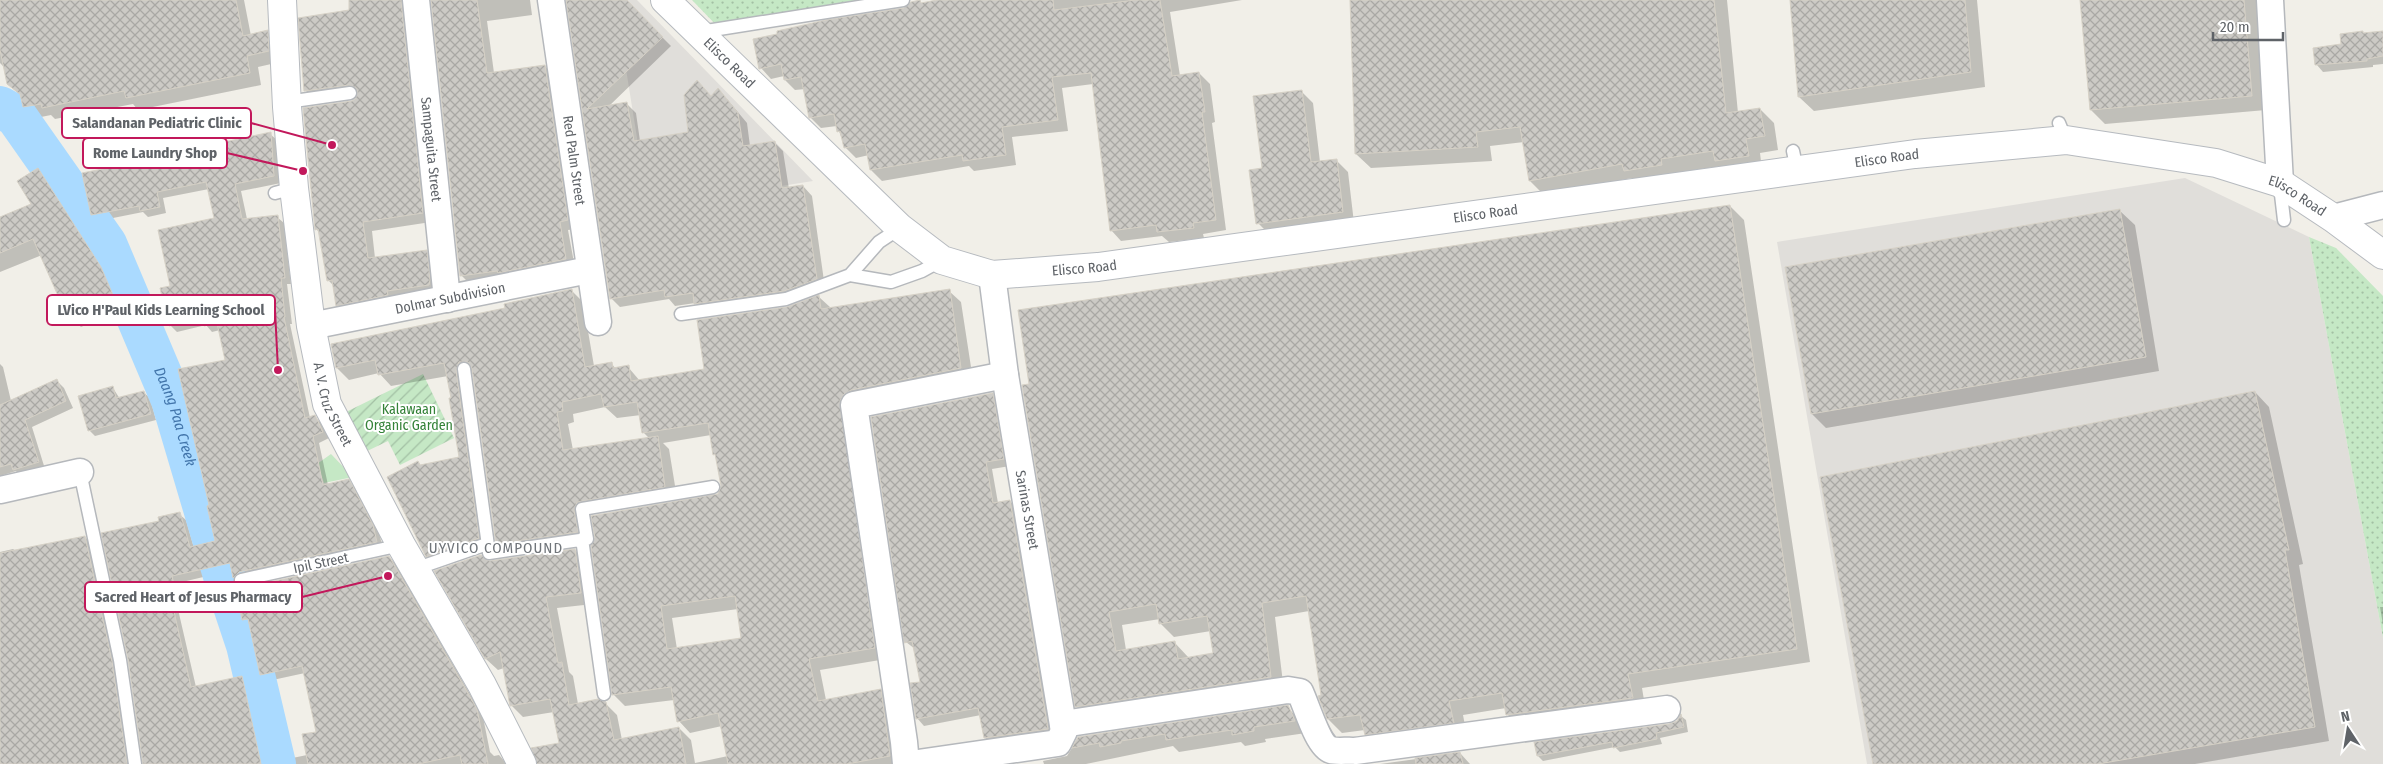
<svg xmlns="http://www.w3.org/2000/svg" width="2383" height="764" font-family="'Fira Sans Condensed',sans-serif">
<defs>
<pattern id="grass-dots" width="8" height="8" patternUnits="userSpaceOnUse" patternTransform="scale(1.25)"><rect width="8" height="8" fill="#c5e8c5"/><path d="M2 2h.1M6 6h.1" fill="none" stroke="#a3c0a4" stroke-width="1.8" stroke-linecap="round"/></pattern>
<pattern id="garden-furrows" width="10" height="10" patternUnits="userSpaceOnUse" patternTransform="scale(1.25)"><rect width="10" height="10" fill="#c5e8c5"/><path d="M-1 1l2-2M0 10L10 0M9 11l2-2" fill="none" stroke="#a3c0a4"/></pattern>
<pattern id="building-cross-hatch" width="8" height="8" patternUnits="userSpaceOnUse" patternTransform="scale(1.25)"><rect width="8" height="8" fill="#cccac5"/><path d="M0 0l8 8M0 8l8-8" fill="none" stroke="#a9a8a4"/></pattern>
</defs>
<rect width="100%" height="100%" fill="#f1efe8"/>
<!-- industrial -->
<path fill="#e0deda" d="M615,0H637L813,181L648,207Z
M2185,178L2309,237L2383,638V764H1867L1777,242Z"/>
<!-- grass -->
<path fill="url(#grass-dots)" d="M692,0H880L719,28Z
M2309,237L2336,248L2383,296V638Z"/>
<!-- park -->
<path fill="#c5e8c5" d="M331,454L353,477L324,483L317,464Z"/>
<!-- garden -->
<path fill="url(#garden-furrows)" d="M423,374L454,438L400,465L388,441L363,453L344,413Z"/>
<!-- shadow -->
<path fill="#0003" fill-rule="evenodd" d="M0,0H244L251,36L267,32L279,44L280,62L258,67L261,85L138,110L133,104L55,119L51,115L36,118L24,106L22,97L8,84L5,68L0,63Z
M350,0H413L431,222L372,231L375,258L426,251L435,260L438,294L346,314L337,305L334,286L328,280L320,233L316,229L352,102L356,100L359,93L315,100L306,91L350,11Z
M432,0H530L532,15L487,21L494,73L545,66L554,75L576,229L568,230L575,268L470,284L461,275Z
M566,0H625L671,46L608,107L627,104L636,113L640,141L689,133L711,98L727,99L747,123L750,146L774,142L783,151L789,189L803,186L812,196L825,288L705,312L695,303L675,306L669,299L620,307L611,298Z
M943,0H1242L1170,12L1180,76L1199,73L1210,84L1215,122L1212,123L1226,230L1203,234L1204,238L1169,242L1162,236L1121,241L1111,230L1093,84L1062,88L1068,131L1012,137L1016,165L974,171L969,166L882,181L871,170L869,155L856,158L845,147L837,126L821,128L810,117L805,89L795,90L785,80L784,76L771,79L761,68L905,9Z
M1351,0H1727L1738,113L1760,109L1774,123L1778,150L1760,153L1762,170L1731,175L1722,166L1674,173L1675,179L1639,185L1632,178L1544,195L1530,181L1524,142L1490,146L1492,161L1371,168L1356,154Z
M1791,0H1977L1985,87L1814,111L1799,97Z
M2081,0H2257L2266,110L2105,124L2091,110Z
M2362,32L2365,34L2383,32V64L2373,65V67L2323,72L2317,65L2315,49L2342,45Z
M1301,91L1313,103L1320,162L1336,160L1348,172L1354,223L1269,234L1258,223Z
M270,134L277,140L281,183L241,191L247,219L277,217L284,223L291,284H287L292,324H290L310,418L314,416L321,423L329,438L319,443L328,485L348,480L355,487L379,533L383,548L241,583L234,577L233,570L178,583L183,604L177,605L196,687L242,677L248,684L264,757L268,763L307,755L317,733L305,673L268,681L261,674L250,626L243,619V589L389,557L396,564L483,717L490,752L494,756L499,755L507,764H143L161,522L179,514L186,520L194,548L216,542L226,361L220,330L212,332L206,325L177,332L170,325L172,287L215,219L209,189L163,198L166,213L148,217L143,212L98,221L92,215L165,158Z
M38,170L52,183L114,282L125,309L81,327L67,314L42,255L0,272V218L33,205Z
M1730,206L1744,220L1810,662L1642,688L1646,712L1522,729L1508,715L1506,708L1463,715L1467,736L1380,748L1366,734L1365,730L1342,733L1328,719L1322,696L1309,611L1275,617L1284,691L1090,720L1076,706L1023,386ZM1160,619V623L1174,637L1211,631L1214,654L1189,658L1174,642L1126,650L1122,625Z
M2120,211L2135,225L2159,371L1826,428L1812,414Z
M571,290L583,302L594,366L611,363L616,369L628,367L640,381L706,371L788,308L819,297L831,308L949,291L961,302L973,380L863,402L886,659L820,670L826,700L881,690L892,702L901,764H538L560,744L554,712L523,717L511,705L504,668L498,670L486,659L436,572L486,562L575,550L587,562L593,604L557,608L569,672L573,676L578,704L605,703L617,715L622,740L679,728L691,740L695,763L728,756L722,726L690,733L679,721L674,700L625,706L613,694L719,494L722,486L711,435L663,443L669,449L677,498L589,514V544L509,555L497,543L474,374H471L467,383L490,550L439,568L427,556L418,462L421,466L460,458L448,376L391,386L379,373L349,380L337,368L507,309ZM454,364H456L458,389ZM605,407L617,418L641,415L643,432L649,438L573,450L568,424L574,422L573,414ZM738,609L742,639L677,649L672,618Z
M0,364L3,367L11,401L56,380L64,388L73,408L32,427L45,469L21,477L16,471L0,476Z
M113,388L120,399L143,392L150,398L156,420L95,436L89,430Z
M2255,392L2269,407L2303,564L2299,565L2329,741L2195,764H1874Z
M992,394L1000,401L1010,466L992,469L998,503L1010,501L1017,508L1055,736L993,745L985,738L981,715L924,726L917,718L921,683L915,649L906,642Z
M85,537L92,544L118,669L132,764H0V552L13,549L16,551Z
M2380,607H2383V625Z
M1287,707L1299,719L1306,733L1265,739L1266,742L1245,746L1241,742L1179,752L1173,746L1086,764H1044L1043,761L1067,756L1078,738Z
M1681,716L1686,720L1688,732L1660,738L1662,744L1620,752L1615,747L1543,761L1538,756L1669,725L1677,722Z
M1460,753L1470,764H1380Z"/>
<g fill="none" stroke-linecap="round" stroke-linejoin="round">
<!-- river -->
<path stroke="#aadaff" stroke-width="42" id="s1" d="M0,107L16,116L106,244L172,400L225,579L247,645L275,764"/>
</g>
<!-- building -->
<path fill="url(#building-cross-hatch)" stroke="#d6d1c6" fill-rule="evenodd" d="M0,0H236L243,36L268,30L269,51L247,56L250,73L126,98L124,91L42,108L41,104L23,107L20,94L7,84L0,50Z
M349,0H401L423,213L363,222L368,258L427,250L430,280L429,285L387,291L388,295L336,306L332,280L327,281L318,229L315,230L303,108L352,101L355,99L358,92L356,88L349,85L304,91L298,18L349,10Z
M431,0H477L487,73L545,65L568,220L560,222L566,259L498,273L497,271L460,276Z
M566,0H627L663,37L587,109L627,102L634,141L688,132L684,95L697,80L711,96L718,88L738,113L743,146L775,141L782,188L803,185L817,279L784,291L694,304L693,293L665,297L664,290L610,299Z
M920,0L921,3L937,0H1053L1054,10L1136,0H1160L1172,76L1199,72L1205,112H1202L1216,220L1193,223L1194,228L1157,232L1156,225L1110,231L1091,73L1052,77L1058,120L1002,127L1006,155L963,161L962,155L870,170L865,144L844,148L840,131L837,132L834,114L809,118L801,77L784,80L781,64L759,69L753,39L777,34V31L826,20L904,8L911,2Z
M1350,0H1714L1726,113L1760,108L1765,136L1746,139L1749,156L1715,161L1713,151L1661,159L1662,165L1624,171L1622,164L1529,181L1520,127L1476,132L1478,147L1355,154Z
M1790,0H1965L1971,72L1798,97Z
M2080,0H2244L2252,96L2090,110Z
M2363,31V33L2383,31V56L2367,59V61L2315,65L2313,48L2341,44L2340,34Z
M1302,90L1311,162L1337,159L1343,212L1256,224L1249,170L1262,168L1253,96Z
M271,132L274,176L235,184L242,219L278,215L285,278H281L285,317H284L305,418L315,415L323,432L313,436L323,485L349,479L373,525L377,542L239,572L233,578L230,563L172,576L177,597L171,598L191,687L242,676L261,764H143L128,659L101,533L159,521L158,517L180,512L190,547L215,541L207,506L209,505L178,369L225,360L217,323L204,326L203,318L169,326L160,288L170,286L158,230L214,218L206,182L157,192L160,207L140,211L139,206L91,215L82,173L164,157V155Z
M38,168L101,267L113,295L66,314L33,239L0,253V217L31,204L17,181Z
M1730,205L1797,649L1628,674L1633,698L1506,715L1502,693L1449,701L1454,723L1365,735L1360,715L1327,719L1318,696L1321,695L1306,596L1262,603L1271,677L1075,707L1022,385L1029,384L1018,310ZM1156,604L1159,624L1207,616L1213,653L1178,659L1175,641L1116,651L1109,612Z
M2120,209L2146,357L1811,414L1785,267Z
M572,289L585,367L612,362L613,368L629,365L631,381L704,369L697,320L787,307L819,295L821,309L950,289L961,368L851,390L844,394L840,400L875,648L809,659L818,701L881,689L890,756L847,764H728L718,713L677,722L671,687L612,695L591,546L595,538L591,516L718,494L721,486L715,454L713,455L708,423L642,433L637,402L604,407L601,394L562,402L563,411L557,412L563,450L658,436L665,487L577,502L574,510L578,532L496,544L472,368L468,362H459L456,370L479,538L426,557L387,477L418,461L420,465L459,457L449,398H451L444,363L378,375L375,360L336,368L331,344L505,308L504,304ZM735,596L741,638L667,649L661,606Z
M57,379L66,401L25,420L39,462L13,470L11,464L0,467V405Z
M113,386L116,398L144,391L151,414L88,431L78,396Z
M2255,391L2289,550H2285L2315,727L2098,764H1873L1820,477Z
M993,393L1004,459L986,462L993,503L1010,500L1048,729L984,738L978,708L916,719L910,683L920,682L912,641L904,643L871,417Z
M85,536L112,661L127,764H0V553Z
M575,549L581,593L546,597L558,663L562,662L569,705L598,699L606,702L614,740L679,727L686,764H537L531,748L559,743L550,699L510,706L500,652L485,659L434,571L481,555L486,560L490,561Z
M389,556L477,709L488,764H462L460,755L418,764H308L302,734L316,732L302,666L260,675L248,619L242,620L235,585L243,588Z
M1288,705L1295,721L1254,727V731L1232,735V730L1166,740L1165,734L1121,741V743L1100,747L1099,743L1072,748L1078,737Z
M1681,714L1684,727L1656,733L1657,739L1613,748L1612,742L1537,756L1534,742L1669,724L1677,721Z
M1460,752L1463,764H1416L1415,758Z"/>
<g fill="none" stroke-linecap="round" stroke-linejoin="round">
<defs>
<path id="lane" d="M700,32L903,0
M287,102L350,93
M2059,123L2066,140
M1793,151L1797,170
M2280,186L2284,220
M275,193L294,188
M850,275L891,282L922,271L942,260
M681,314L786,299L850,275L879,242L900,228
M464,369L489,553L587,539L582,509L713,487
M80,472L120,660L135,764
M582,539L604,694
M415,569L487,544
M241,580L401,545"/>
<g id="street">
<path id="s2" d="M416,0L447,299"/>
<path id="s3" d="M551,0L598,322"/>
<path d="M2270,0L2280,183"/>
<path d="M2333,218L2383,205"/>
<path id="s4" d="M311,326L589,270"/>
<path d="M0,490L80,472"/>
<path d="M1063,724L1288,690L1300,692C1307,707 1318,746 1331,750C1338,752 1348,750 1355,751L1667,709"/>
<path d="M906,764L904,742L854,405L1005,375"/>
<path d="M911,764L1058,743L1064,731L1005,375L992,275"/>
</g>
<g id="secondary">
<path id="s5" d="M282,0L287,107L294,188L311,326L327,404L401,545L482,685L522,764"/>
<path id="s6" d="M665,0L900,228L942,260L992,275L1098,267L1915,154L2066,140L2216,163L2280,183L2333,218L2383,255"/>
</g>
</defs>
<!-- lane casing -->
<use href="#lane" stroke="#b5b8bc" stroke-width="15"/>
<!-- street casing -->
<use href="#street" stroke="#b5b8bc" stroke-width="29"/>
<!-- secondary casing -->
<use href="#secondary" stroke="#b6babf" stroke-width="30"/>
<!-- lane -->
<use href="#lane" stroke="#fff" stroke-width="12"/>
<!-- street -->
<use href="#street" stroke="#fff" stroke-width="26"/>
<!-- secondary -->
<use href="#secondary" stroke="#fff" stroke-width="28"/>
</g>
<g text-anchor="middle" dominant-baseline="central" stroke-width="4" stroke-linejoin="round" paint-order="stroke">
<!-- street labels -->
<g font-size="14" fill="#5f6368" stroke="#fff">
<text stroke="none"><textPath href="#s6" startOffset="90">Elisco Road</textPath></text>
<text stroke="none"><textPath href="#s2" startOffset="150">Sampaguita Street</textPath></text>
<text stroke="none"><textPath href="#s6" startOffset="1335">Elisco Road</textPath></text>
<text stroke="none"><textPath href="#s3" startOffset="162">Red Palm Street</textPath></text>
<text stroke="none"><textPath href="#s6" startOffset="1755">Elisco Road</textPath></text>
<text stroke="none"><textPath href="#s6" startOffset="930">Elisco Road</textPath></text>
<text stroke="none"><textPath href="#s6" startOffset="525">Elisco Road</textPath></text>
<text stroke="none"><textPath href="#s4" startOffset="142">Dolmar Subdivision</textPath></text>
<text stroke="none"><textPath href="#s5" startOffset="409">A. V. Cruz Street</textPath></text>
<text transform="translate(1027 510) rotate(80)">Sarinas Street</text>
<text transform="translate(321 563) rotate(-12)">Ipil Street</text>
</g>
<!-- park labels -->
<g font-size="14" fill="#348238" stroke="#fff">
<text x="409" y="409">Kalawaan<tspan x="409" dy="16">Organic Garden</tspan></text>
</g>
<!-- water labels -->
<g font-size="15" font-style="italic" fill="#4174aa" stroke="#fff">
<text stroke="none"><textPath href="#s1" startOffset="361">Daang Paa Creek</textPath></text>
</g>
<!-- neighbourhood labels -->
<g font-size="15" letter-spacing="1" fill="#70757a" stroke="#fff">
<text x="496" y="548">UYVICO COMPOUND</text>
</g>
</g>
<!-- callouts -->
<path fill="none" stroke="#c2185b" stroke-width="2" d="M332 145L251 123M303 171L227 153M278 370L275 310M388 576L302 597"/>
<g fill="#c2185b" stroke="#fff" stroke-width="2">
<circle cx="332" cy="145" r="5"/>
<circle cx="303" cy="171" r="5"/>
<circle cx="278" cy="370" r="5"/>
<circle cx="388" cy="576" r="5"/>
</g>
<g fill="#fff" stroke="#c2185b" stroke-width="2">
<rect x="62" y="108" width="189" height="30" rx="5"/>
<rect x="83" y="138" width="144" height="30" rx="5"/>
<rect x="47" y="295" width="228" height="30" rx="5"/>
<rect x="85" y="582" width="217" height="30" rx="5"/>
</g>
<g font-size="15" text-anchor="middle" font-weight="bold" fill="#5f6368">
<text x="157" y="128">Salandanan Pediatric Clinic</text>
<text x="155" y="158">Rome Laundry Shop</text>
<text x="161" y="315">LVico H'Paul Kids Learning School</text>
<text x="193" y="602">Sacred Heart of Jesus Pharmacy</text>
</g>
<!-- north arrow -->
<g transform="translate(2348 729) rotate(348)" stroke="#ffffff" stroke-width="4" paint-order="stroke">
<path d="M0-4L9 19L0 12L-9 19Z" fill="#5f6368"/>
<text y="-8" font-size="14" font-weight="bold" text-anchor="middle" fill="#5f6368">N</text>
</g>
<!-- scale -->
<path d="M2213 32v8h70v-8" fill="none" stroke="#5f6368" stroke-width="2.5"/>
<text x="2220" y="32" font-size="15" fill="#5f6368" stroke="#ffffff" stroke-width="4" paint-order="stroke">20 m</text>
</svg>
